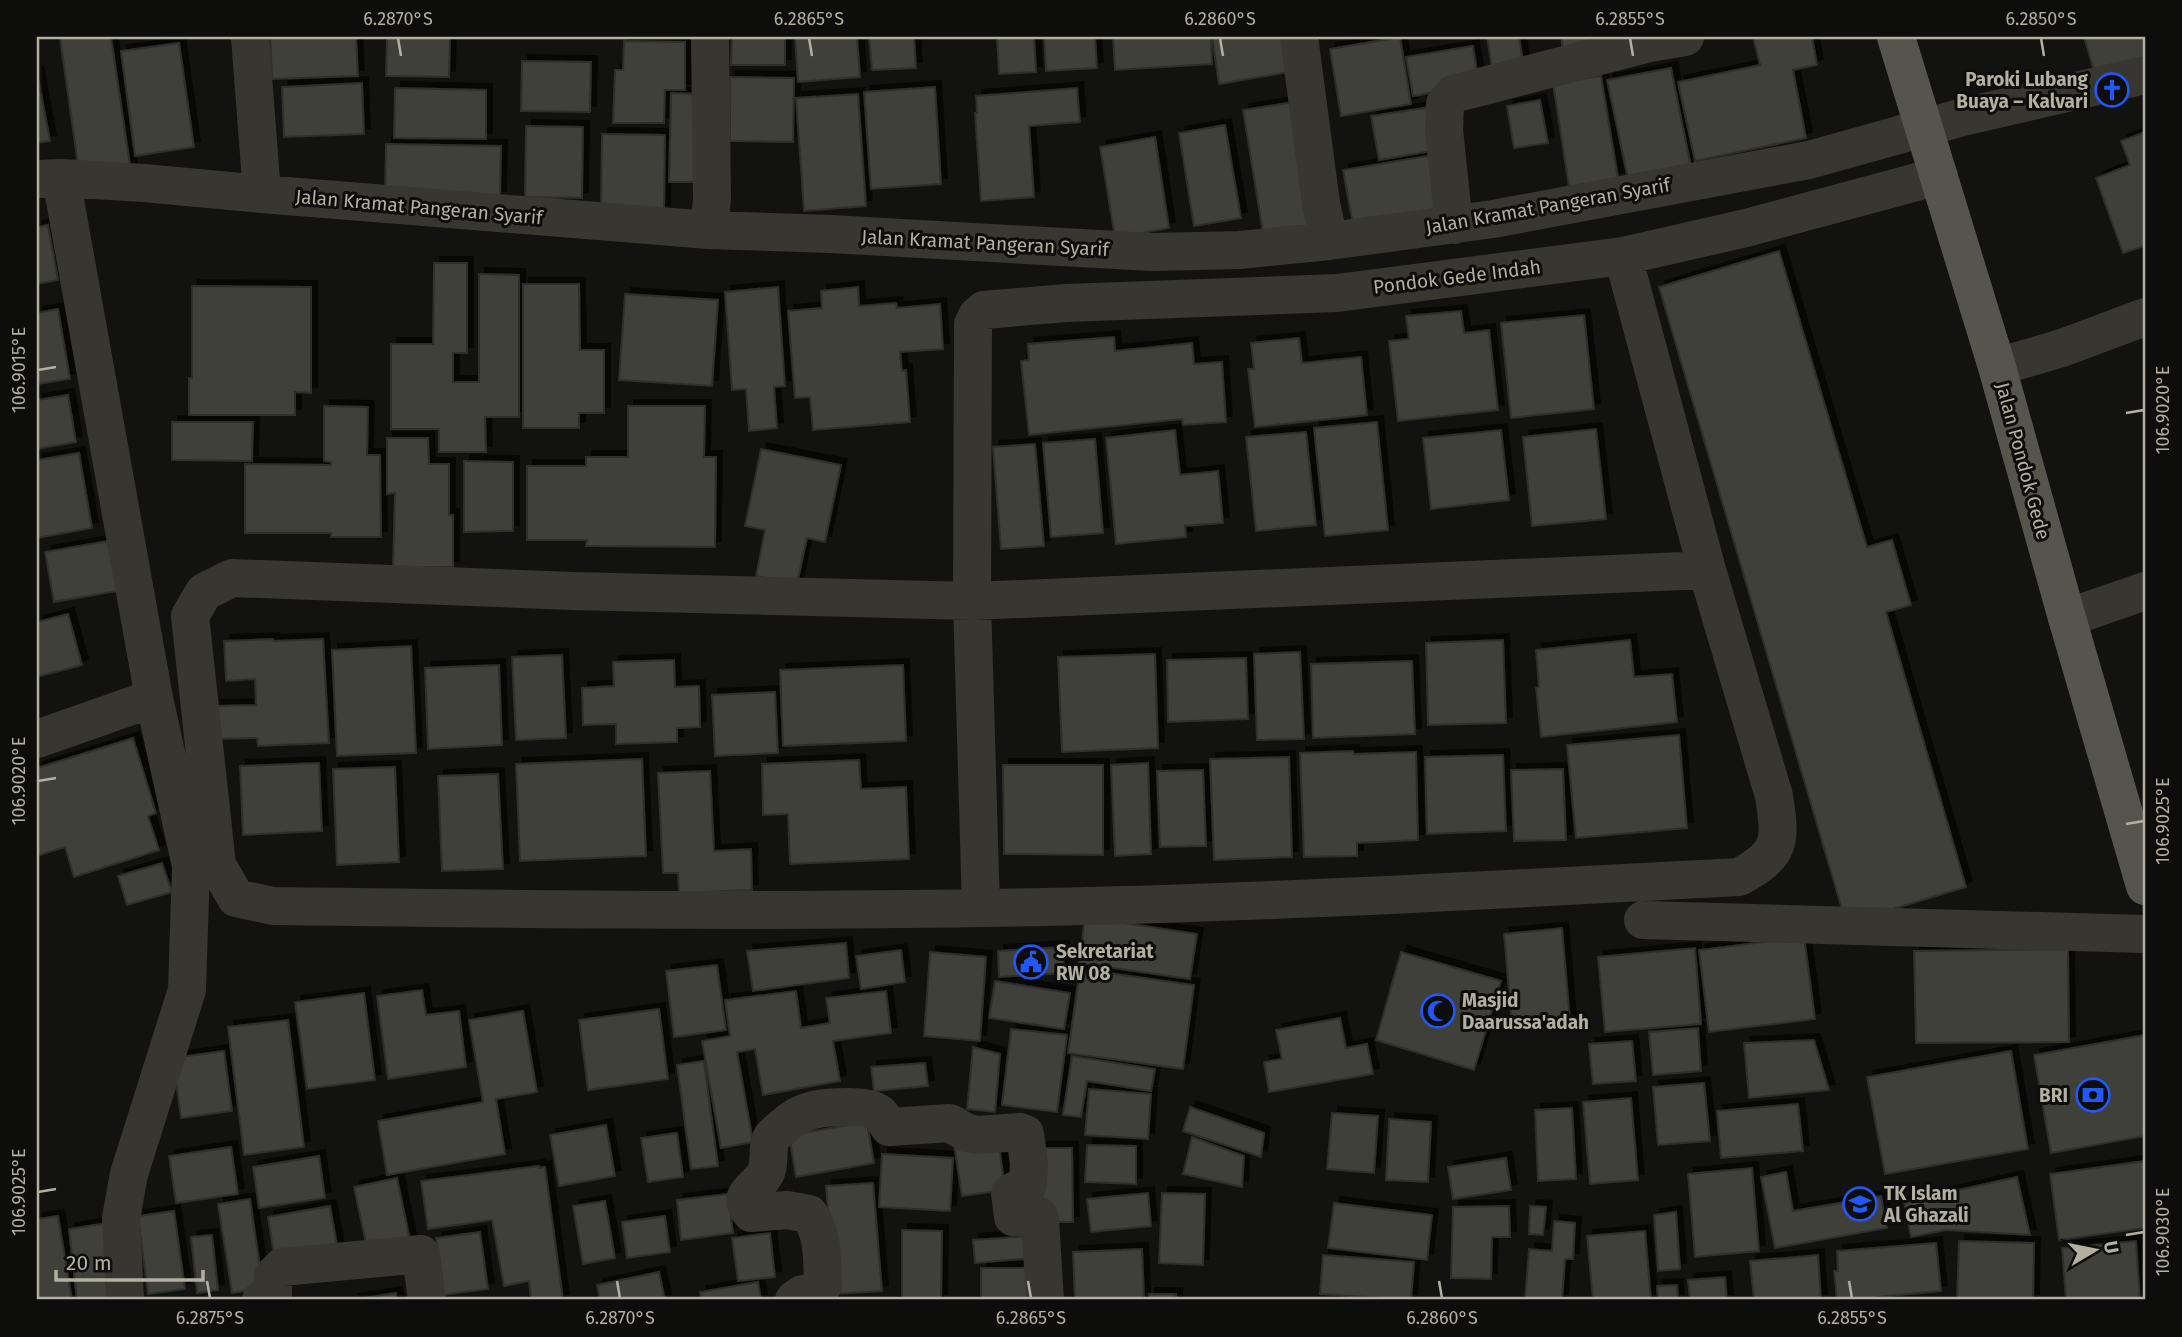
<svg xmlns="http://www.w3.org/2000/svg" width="2182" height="1337" font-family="'Fira Sans',sans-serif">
<defs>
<filter id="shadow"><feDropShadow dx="6" dy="-6" stdDeviation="0" flood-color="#0009"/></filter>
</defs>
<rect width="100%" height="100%" fill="#121210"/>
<!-- building -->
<path fill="#3f3f3a" stroke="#2d2e2a" stroke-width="2" filter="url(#shadow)" d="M66,37H111L131,172L80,179L60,38Z
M270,37H356L358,76L272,79Z
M387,37H450L449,77L386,76Z
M732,37H785V65H731Z
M795,37H857L860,77L798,82Z
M869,37H914L916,68L872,70Z
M997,37H1034L1036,72L999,74Z
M1044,37H1095L1097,68L1046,71Z
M1113,37H1211L1212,64L1115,70Z
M1212,37H1290L1295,71L1219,84Z
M1400,37L1411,104L1341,116L1330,49Z
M1487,37H1519L1525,75L1494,81Z
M1561,37H1634L1564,57Z
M1753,37H1812L1817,65L1793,70L1806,138L1695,161L1678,82L1760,65Z
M2084,37H2145V63L2096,78Z
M624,41L685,42V90H665L664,123H613L615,70H623Z
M179,43L194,147L135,156L121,51Z
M1473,46L1479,85L1413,96L1406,57Z
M522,61L591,62L590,112L521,111Z
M1671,68L1691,167L1628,179L1607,80Z
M37,72L50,141L37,143Z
M1601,76L1618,178L1569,187L1553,83Z
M730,77L794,78L793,142L730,141Z
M362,83L364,134L284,137L282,87Z
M935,87L941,184L871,189L864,92Z
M395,88L486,90V139L394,138Z
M1077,88L1080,122L1029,126L1034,197L981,201L975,113H977L976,96Z
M671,93L700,94L699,182H669Z
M858,94L866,206L804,211L796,98Z
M1540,100L1548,143L1514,148L1507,106Z
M1301,101L1322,229L1264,239L1243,110Z
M1431,107L1438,150L1379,160L1371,116Z
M1225,125L1241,218L1194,226L1179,133Z
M526,126L583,127L582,198L525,197Z
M2145,132V246L2123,253L2096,178L2130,165L2121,141Z
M602,134L665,135L664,211L601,209Z
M1155,137L1169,228L1115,238L1100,147Z
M386,144L501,146L500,197L385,194Z
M1440,154L1450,221L1355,236L1343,170Z
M48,225L58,280L37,284V227Z
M1779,251L1867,547L1892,540L1911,605L1886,612L1966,887L1846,923L1659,287Z
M434,263H467V353H453V382H479V274L519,275V417H485L486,452H439V429H391V344H433Z
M523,284H579L580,350H604V413H579V428H523Z
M192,286L311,287V393L295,392V415H189V378H192Z
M778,287L785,386L774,387L777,428L749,431L746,389L732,390L725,292Z
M858,287L859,306L896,303L897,308L940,304L943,349L900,352L902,371L906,370L910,422L813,430L810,397L795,398L788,311L822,308L821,291Z
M625,294L718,300L712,386L619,380Z
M58,309L70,379L37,384V313Z
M1461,311L1464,333L1489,330L1498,410L1398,421L1389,341L1409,339L1406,316Z
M1584,315L1594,409L1511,418L1501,323Z
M1114,337L1115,351L1192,343L1194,364L1222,362L1226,422L1183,425L1182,419L1029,435L1021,361L1029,360L1028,344Z
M1299,338L1302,363L1361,357L1367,415L1255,427L1248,369H1254L1251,343Z
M68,395L76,442L37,449V400Z
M324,406L368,407L367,455H380L381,537H331V533H245V464L331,465V462L324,461Z
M628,406H705L704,457H716L715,547L586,546L587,540H527V466H586V457H628Z
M172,422H253L252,461L172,460Z
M1377,422L1388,530L1325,536L1314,428Z
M1596,429L1606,519L1532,526L1523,437Z
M1175,430L1180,475L1218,471L1223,523L1185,526L1186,537L1116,544L1106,438Z
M1501,430L1509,500L1431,509L1423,438Z
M1306,432L1316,525L1256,531L1246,437Z
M387,438H428L429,464H449V515H453V567H393L395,493L387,494Z
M1095,439L1103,533L1051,537L1043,443Z
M1035,444L1044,546L1001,549L993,447Z
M761,449L841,465L825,542L807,538L797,584L756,576L765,530L745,526Z
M79,453L92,528L37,538V460Z
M464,461L513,462V531L464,532Z
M114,540L123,590L54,602L45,552Z
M68,614L82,665L37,677V622Z
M273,639L274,641L323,639L329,743L258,746L257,738L216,739L215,706L256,705L255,679L226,681L224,641Z
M1503,640L1506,723L1428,725L1426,643Z
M1630,640L1634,677L1672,674L1677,722L1541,737L1536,688L1539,687L1536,650Z
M411,646L416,753L337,756L332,650Z
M1300,652L1304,739L1257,740L1254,654Z
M1155,654L1158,748L1062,752L1058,657Z
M562,655L566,738L516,740L512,657Z
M1246,658L1248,719L1168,722L1167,660Z
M674,660L675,687L699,686L700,727L677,728V742L616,744V724L583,725L582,688L614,686L613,662Z
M1412,661L1415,734L1313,738L1311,664Z
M499,665L502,745L428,749L425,668Z
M903,665L906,741L783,746L780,670Z
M775,692L778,753L715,756L712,695Z
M1679,735L1687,828L1576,838L1567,745Z
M133,738L156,813L148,816L159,850L74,877L65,847L37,856V768Z
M1353,751L1354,754L1416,752L1418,840L1357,843V856L1304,857L1300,753Z
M1503,755L1506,831L1427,834L1425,757Z
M1289,757L1292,857L1214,860L1210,759Z
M642,759L646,856L520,861L516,764Z
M859,760L861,789L906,787L909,859L790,864L788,814L763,815L762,764Z
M319,763L322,831L243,835L240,766Z
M1148,763L1151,854L1115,856L1111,765Z
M1003,765H1103V855L1004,854Z
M395,767L399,862L337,865L333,769Z
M1563,769L1566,840L1514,841L1511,770Z
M1203,770L1206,846L1160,847L1157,771Z
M710,771L714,851L751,849L752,890L679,893L678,873H663L658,773Z
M498,774L503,869L442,871L438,776Z
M162,863L172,892L127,905L118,876Z
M1085,917L1197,934L1190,979L1079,963Z
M1562,928L1570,1021L1512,1025L1504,934Z
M1804,937L1815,1019L1709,1032L1699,950Z
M846,943L849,978L753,991L747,951Z
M1063,947L1064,973L999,977L998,951Z
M1695,948L1701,1024L1605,1032L1598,957Z
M2068,949L2069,1042L1916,1043L1914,951Z
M901,950L905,982L861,989L856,956Z
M930,952L986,957L980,1041L924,1036Z
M1401,952L1501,981L1474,1070L1376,1040Z
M717,965L726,1030L674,1037L666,971Z
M1080,969L1194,985L1183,1069L1068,1053Z
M995,981L1070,993L1064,1029L989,1018Z
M422,990L426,1015L459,1011L466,1067L388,1079L377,996Z
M796,991L801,1028L830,1023L826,998L886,991L891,1033L833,1041L840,1081L763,1095L755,1049L737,1052L753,1142L721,1148L702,1041L730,1036L725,1000Z
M364,993L375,1080L307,1089L295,1002Z
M659,1009L668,1079L588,1090L579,1020Z
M523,1011L537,1092L496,1099L505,1154L387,1175L378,1121L483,1102L469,1020Z
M1340,1018L1346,1048L1367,1044L1373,1074L1269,1092L1264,1062L1282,1059L1276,1030Z
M288,1020L304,1147L244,1155L228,1027Z
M1698,1028L1701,1071L1653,1075L1649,1032Z
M1011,1029L1067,1035L1057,1112L1002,1105Z
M2145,1035V1136L2051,1153L2034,1055Z
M1814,1040L1829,1090L1749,1098L1744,1043Z
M1632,1041L1636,1081L1593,1084L1589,1044Z
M973,1047L1000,1054L995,1112L967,1109Z
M224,1051L232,1111L181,1118L173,1058Z
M2011,1051L2028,1149L1885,1174L1867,1077Z
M1072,1056L1155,1069L1151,1091L1087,1081L1081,1117L1063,1115Z
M704,1061L718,1166L691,1169L677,1065Z
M925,1063L928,1086L874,1091L871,1067Z
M1704,1083L1710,1141L1658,1145L1653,1087Z
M1089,1089L1151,1094L1148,1139L1085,1135Z
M1631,1098L1638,1180L1590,1184L1583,1102Z
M1798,1104L1803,1151L1721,1158L1717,1111Z
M1190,1107L1264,1133L1261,1157L1183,1131Z
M1572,1108L1576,1179L1538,1181L1535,1110Z
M1332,1113L1378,1116L1374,1173L1327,1169Z
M1389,1119L1431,1122L1428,1182L1386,1180Z
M867,1122L874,1163L796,1177L789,1135Z
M606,1125L615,1176L559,1186L550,1135Z
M677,1133L683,1177L648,1182L641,1138Z
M1192,1137L1244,1156L1242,1187L1183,1174Z
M998,1138L1005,1190L962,1196L954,1144Z
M1087,1145L1136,1146V1184L1085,1182Z
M231,1147L238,1194L176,1203L169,1156Z
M1041,1148H1072L1073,1222H1042Z
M882,1154L953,1158L950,1211L879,1207Z
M319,1156L325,1198L259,1208L253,1167Z
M1506,1158L1511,1190L1453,1199L1448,1167Z
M2145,1161V1228L2059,1240L2050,1174Z
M539,1166V1168L545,1167L563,1300H531L529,1281L504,1286L492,1220L428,1229L421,1181Z
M1752,1168L1759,1251L1695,1257L1688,1174Z
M1786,1172L1793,1211L1881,1196L1887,1228L1775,1248L1761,1177Z
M2017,1177L2030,1235L1946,1230L1911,1237L1904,1202Z
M397,1178L411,1245L368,1253L354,1187Z
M873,1183L882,1291L835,1294L826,1186Z
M1148,1193L1151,1226L1091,1232L1087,1199Z
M1162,1193L1205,1194L1203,1265L1159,1263Z
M728,1194L733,1233L681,1240L677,1200Z
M250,1199L263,1288L232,1293L218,1204Z
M605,1201L615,1258L583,1264L573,1206Z
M1334,1203L1432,1215L1427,1260L1328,1248Z
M330,1206L338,1251L275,1262L268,1217Z
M1509,1206L1510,1237H1492L1491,1279L1451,1278L1453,1207Z
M1530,1206L1546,1207L1543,1235L1529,1234Z
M174,1211L185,1289L148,1294L138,1216Z
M1676,1212L1680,1269L1658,1271L1654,1215Z
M58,1216L72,1300H37V1219Z
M665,1216L670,1252L627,1258L622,1222Z
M1554,1221L1575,1223L1573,1259H1565L1562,1300H1525L1529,1249L1552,1251Z
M108,1223L114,1300H77L69,1229Z
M902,1230L942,1231L941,1300H902Z
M1645,1231L1651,1300H1593L1587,1236Z
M480,1232L488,1289L443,1295L436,1238Z
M770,1233L775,1277L738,1281L732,1238Z
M212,1235L218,1290L197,1293L191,1237Z
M1031,1236L1033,1258L975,1263L973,1240Z
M1959,1241L2034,1243L2033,1300H1957Z
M2136,1241L2140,1300H2066L2062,1248Z
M1936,1243L1941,1291L1878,1297L1879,1300H1837L1834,1271H1838L1837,1251Z
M1142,1249L1144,1298L1075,1300L1073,1252Z
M1323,1255L1414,1262L1411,1300L1320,1294Z
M1818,1255L1821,1300H1754L1750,1261Z
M981,1268H1036V1300H981Z
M659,1272L665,1300H600L597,1285Z
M1725,1277L1727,1300H1690L1688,1280Z
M758,1282L761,1300H701L700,1292Z
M1677,1285L1678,1300H1658L1657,1286Z
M396,1293L397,1300H352Z
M1149,1294H1176V1300H1149Z"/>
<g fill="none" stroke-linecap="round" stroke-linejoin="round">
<!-- minor -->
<path stroke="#373631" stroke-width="38" d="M250,37L262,194
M1299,37L1321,203L1329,241
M61,178L154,698L191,866L187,990L129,1174L121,1218L125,1300
M37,179L61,178L144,183L262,194L709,230L831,234L1152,252L1240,250L1329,241L1493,219L1809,160L1963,117L2145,75
M1454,225L1444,130L1445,104L1453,94L1649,43L1685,37
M709,230L712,199L710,37
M1623,256L1707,570L1774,796C1781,841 1782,854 1739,877C1487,890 1234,905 981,908C745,912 509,909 273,906L236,898L217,865L190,616L204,592L232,578L573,591L972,601L1707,570
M1997,367L2062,348L2145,317
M2067,618L2145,591
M37,739L154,698
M981,908L972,601L973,324L977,316L984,310L1066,303L1337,293L1623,256L1746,228L1939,176
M1643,920L2145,934
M261,1300L273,1295V1276L282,1267L421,1254L427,1300
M794,1300L802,1294L817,1293L823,1285C822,1261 824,1235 809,1214L787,1210L751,1213C735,1193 757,1189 765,1174C771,1164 766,1147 772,1137C775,1133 780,1130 784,1126C803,1108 824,1107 849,1107C856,1107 868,1107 875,1111C882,1114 885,1121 889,1127L950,1123L967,1133L978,1135L1020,1132L1025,1134L1029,1163L1028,1184L1010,1193L1013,1217L1039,1216L1040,1219L1045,1300"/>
<!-- major -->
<path stroke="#56554d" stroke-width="38" d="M1896,37L1997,367L2067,618L2145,886"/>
</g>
<!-- ticks -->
<path fill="none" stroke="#b3afa1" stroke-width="2.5" d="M398,38L401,56M809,38L812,56M1220,38L1223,56M1630,38L1633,56M2041,38L2044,56M38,370L56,367M2126,413L2144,410M38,781L56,778M2126,824L2144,821M38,1192L56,1189M2126,1235L2144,1232M207,1281L210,1298M617,1281L620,1298M1028,1281L1031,1298M1439,1281L1442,1298M1849,1281L1852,1298"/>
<!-- icons -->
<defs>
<symbol id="church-ring" viewBox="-11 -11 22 22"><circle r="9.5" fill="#0d0d0b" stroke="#2258f8" stroke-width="1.5"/><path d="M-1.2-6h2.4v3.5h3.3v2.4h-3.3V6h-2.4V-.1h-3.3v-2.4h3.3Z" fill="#2258f8"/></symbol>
<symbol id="civic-ring" viewBox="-11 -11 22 22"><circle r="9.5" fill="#0d0d0b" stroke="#2258f8" stroke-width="1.5"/><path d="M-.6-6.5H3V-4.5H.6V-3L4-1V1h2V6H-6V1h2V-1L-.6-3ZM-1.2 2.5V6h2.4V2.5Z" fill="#2258f8"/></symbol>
<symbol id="mosque-ring" viewBox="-11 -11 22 22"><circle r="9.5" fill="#0d0d0b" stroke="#2258f8" stroke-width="1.5"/><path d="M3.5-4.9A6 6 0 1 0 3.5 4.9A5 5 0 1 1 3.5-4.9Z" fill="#2258f8"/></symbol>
<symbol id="bank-ring" viewBox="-11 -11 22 22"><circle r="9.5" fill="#0d0d0b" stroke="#2258f8" stroke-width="1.5"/><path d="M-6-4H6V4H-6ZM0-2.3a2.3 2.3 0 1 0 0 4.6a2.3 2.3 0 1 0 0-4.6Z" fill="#2258f8"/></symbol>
<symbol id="school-ring" viewBox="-11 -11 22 22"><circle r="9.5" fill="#0d0d0b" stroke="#2258f8" stroke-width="1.5"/><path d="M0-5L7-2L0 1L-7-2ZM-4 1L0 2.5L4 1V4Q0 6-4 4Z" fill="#2258f8"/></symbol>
</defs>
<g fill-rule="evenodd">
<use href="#church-ring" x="2093" y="71" width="38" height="38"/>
<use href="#civic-ring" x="1012" y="943" width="38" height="38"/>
<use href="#mosque-ring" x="1419" y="992" width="38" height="38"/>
<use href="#bank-ring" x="2074" y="1076" width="38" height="38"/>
<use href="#school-ring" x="1841" y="1185" width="38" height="38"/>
</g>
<g text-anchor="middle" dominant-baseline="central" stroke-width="6" stroke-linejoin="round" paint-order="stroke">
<!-- poi labels -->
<g font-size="19" font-weight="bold" fill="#b3afa1" stroke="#0d0d0b" text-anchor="start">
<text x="2088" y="79" text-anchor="end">Paroki Lubang<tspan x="2088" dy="22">Buaya – Kalvari</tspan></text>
<text x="1056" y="951">Sekretariat<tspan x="1056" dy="22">RW 08</tspan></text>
<text x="1462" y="1000">Masjid<tspan x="1462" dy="22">Daarussa'adah</tspan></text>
<text x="2068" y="1095" text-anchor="end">BRI</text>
<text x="1884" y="1193">TK Islam<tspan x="1884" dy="22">Al Ghazali</tspan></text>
</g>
<!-- street labels -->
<g font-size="19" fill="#b3afa1" stroke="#0d0d0b">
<text transform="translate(1548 206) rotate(-10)">Jalan Kramat Pangeran Syarif</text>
<text transform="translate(419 207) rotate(5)">Jalan Kramat Pangeran Syarif</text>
<text transform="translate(985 243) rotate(3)">Jalan Kramat Pangeran Syarif</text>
<text transform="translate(1457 277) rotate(-7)">Pondok Gede Indah</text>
<text transform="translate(2023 461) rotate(75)">Jalan Pondok Gede</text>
</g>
</g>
<!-- border -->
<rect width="2182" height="1337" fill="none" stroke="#0d0d0b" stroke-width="77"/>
<!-- north arrow -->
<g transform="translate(2095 1250) rotate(80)" stroke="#0d0d0b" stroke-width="5" paint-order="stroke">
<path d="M0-5L12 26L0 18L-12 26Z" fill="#b3afa1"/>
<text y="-10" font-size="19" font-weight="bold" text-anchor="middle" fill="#b3afa1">U</text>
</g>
<!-- scale -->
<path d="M56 1270v10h147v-10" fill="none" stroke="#b3afa1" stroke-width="3.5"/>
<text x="66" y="1270" font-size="21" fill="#b3afa1" stroke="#0d0d0b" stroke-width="5" paint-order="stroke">20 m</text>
<rect x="38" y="38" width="2106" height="1260" fill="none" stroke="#b3afa1" stroke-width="2.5"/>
<g font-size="18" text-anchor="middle" fill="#b3afa1">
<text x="398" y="25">6.2870°S</text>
<text x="809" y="25">6.2865°S</text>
<text x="1220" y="25">6.2860°S</text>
<text x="1630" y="25">6.2855°S</text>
<text x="2041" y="25">6.2850°S</text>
<text transform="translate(19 370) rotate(-90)" y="6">106.9015°E</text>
<text transform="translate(2163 410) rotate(-90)" y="6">106.9020°E</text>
<text transform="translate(19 781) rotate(-90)" y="6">106.9020°E</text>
<text transform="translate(2163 821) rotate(-90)" y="6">106.9025°E</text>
<text transform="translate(19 1192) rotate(-90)" y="6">106.9025°E</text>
<text transform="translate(2163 1232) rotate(-90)" y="6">106.9030°E</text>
<text x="210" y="1324">6.2875°S</text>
<text x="620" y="1324">6.2870°S</text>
<text x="1031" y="1324">6.2865°S</text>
<text x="1442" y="1324">6.2860°S</text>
<text x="1852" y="1324">6.2855°S</text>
</g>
</svg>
